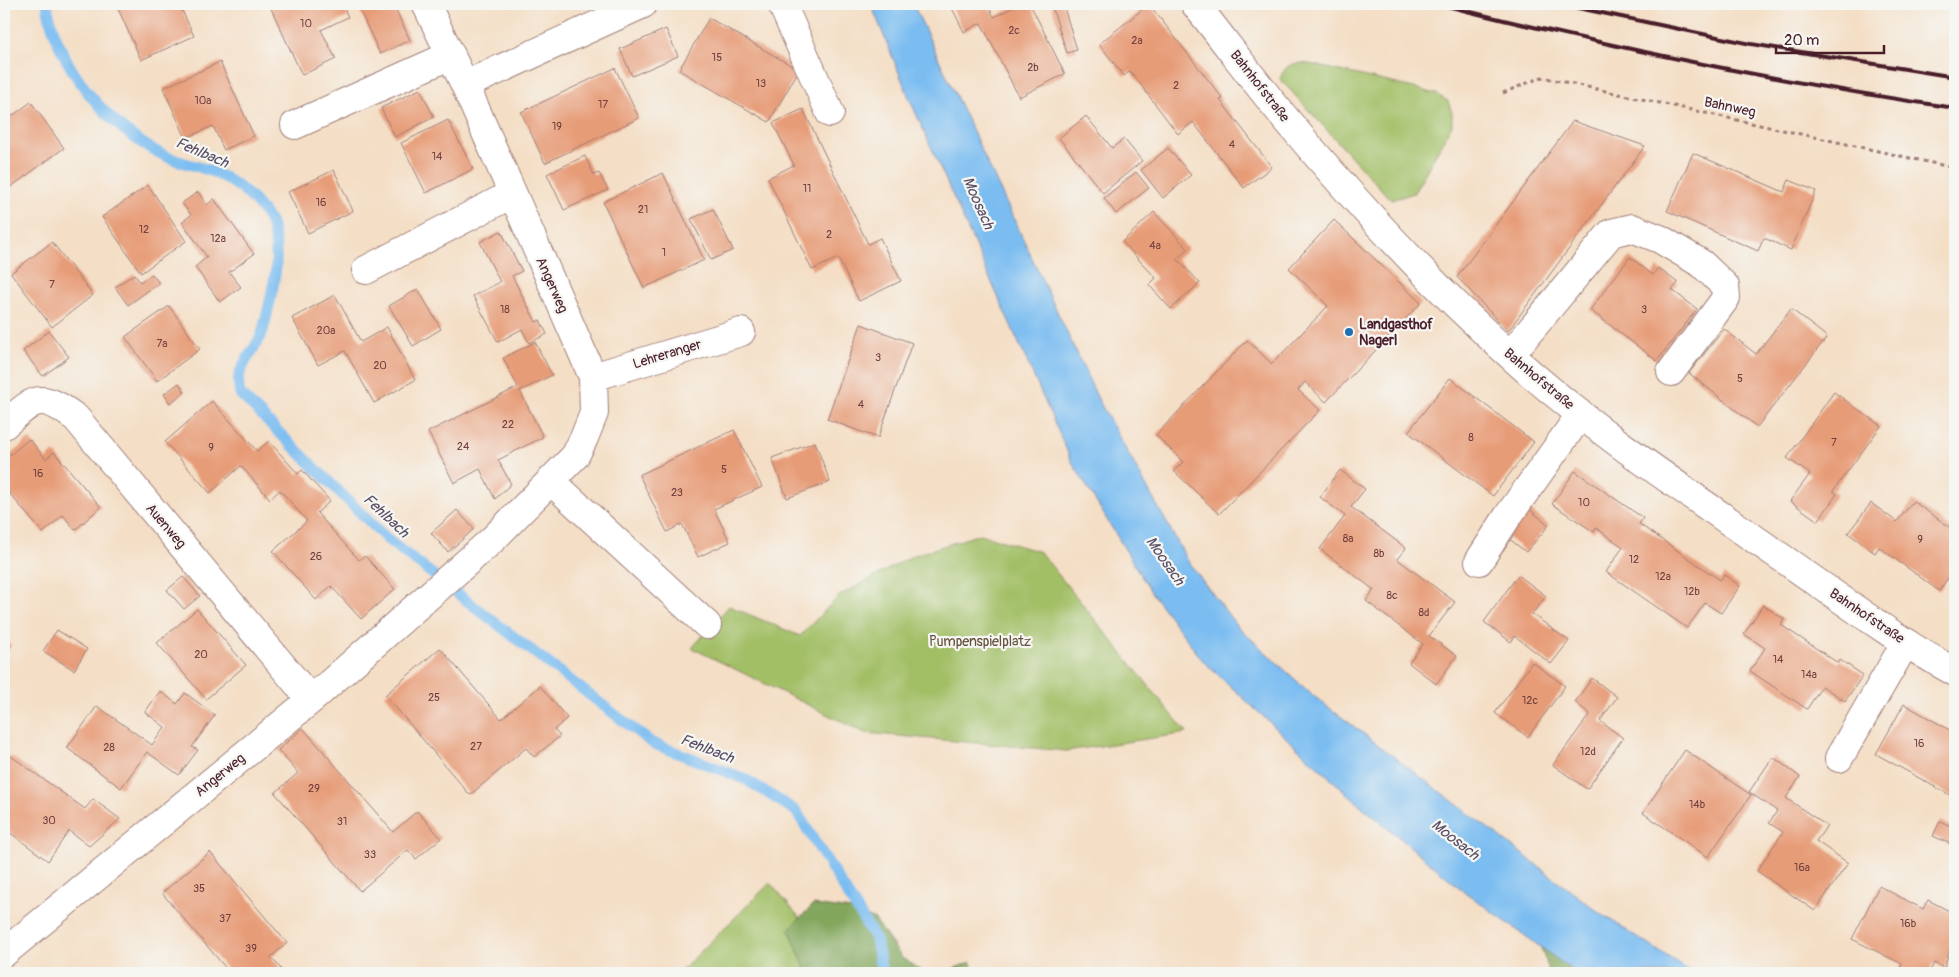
<svg xmlns="http://www.w3.org/2000/svg" width="1959" height="977" font-family="Pangolin,sans-serif">
<rect width="100%" height="100%" fill="#f6f6f2"/>
<filter id="ink" filterUnits="userSpaceOnUse"><feTurbulence type="fractalNoise" baseFrequency=".02" numOctaves="2"/><feDisplacementMap in="SourceGraphic" scale="10" xChannelSelector="R" yChannelSelector="G"/><feConvolveMatrix kernelMatrix="1 2 1 2 8 2 1 2 1" color-interpolation-filters="sRGB"/></filter>
<filter id="wash" filterUnits="userSpaceOnUse"><feTurbulence type="fractalNoise" baseFrequency=".0096" numOctaves="4" result="noise"/><feDisplacementMap in="SourceGraphic" scale="20" xChannelSelector="R" yChannelSelector="G"/><feGaussianBlur stdDeviation="1.12" result="paint"/><feColorMatrix in="noise" values="0 0 0 0 0 0 0 0 0 0 0 0 0 0 0 0 0 1.4 0 .05"/><feComposite in="paint" operator="in"/></filter>
<g filter="url(#wash)">
<rect width="100%" height="100%" fill="#f4dec5"/>
<!-- green -->
<path fill="#a2bf66" stroke="#766f48" d="M1300,63L1310,64L1414,88L1436,94L1448,101L1452,113V125L1414,193L1391,200L1280,79C1284,68 1288,64 1300,63Z
M980,534L1040,552L1187,733L1066,751L865,733L692,648L729,606L800,636L839,596L912,556Z
M770,883L800,918L789,929L807,973H679Z"/>
<!-- forest -->
<path fill="#81a65b" stroke="#666243" d="M813,905L852,910L875,920L902,958L926,973H807L789,929Z
M1540,946L1576,973H1550Z
M971,962L975,973H941Z"/>
<!-- water -->
<path fill="#7bbdf1" stroke="#626e8e" d="M871,4H913L1099,401L1189,563L1237,626L1311,694L1600,913L1693,973H1576L1465,892L1353,799L1204,662L1151,592L1072,462L910,100Z"/>
<g fill="none" stroke-linecap="round" stroke-linejoin="round">
<!-- stream -->
<path stroke="#7bbdf1" stroke-width="11" d="M47,4C57,66 107,127 163,155C179,163 197,165 213,172C230,179 246,191 258,205C263,211 268,217 271,224C281,254 275,281 268,310C266,318 264,328 261,336C255,349 243,361 239,376C238,381 239,389 240,394L388,540L652,743L745,779L796,811L876,940L882,973"/>
</g>
<g id="blocks">
<!-- building -->
<path fill="#e79c78" d="M116,4H179L194,36L141,60Z
M269,4H342L348,17L321,30L336,59L302,75Z
M366,4H393L410,40L380,54L358,7Z
M950,4H987L994,17L1020,4H1030L1065,74L1019,97L981,23L964,32Z
M1051,4H1063L1077,50L1067,53Z
M1149,4L1223,99L1220,100L1272,167L1244,188L1193,122L1178,134L1130,71L1124,76L1099,44Z
M709,18L799,70L769,122L679,70Z
M666,29L678,56L632,76L620,49Z
M220,62L254,136L224,150L213,126L186,138L163,88Z
M615,68L639,118L545,163L521,112Z
M420,89L434,117L395,137L381,108Z
M31,102L64,148L4,192V122Z
M803,109L868,244L880,238L901,281L859,301L838,258L812,270L768,178L794,165L773,123Z
M1086,116L1112,148L1124,139L1142,161L1103,193L1059,138Z
M448,120L473,169L426,193L401,143Z
M1573,121L1645,146L1508,331L1457,277Z
M1168,148L1191,175L1163,198L1141,170Z
M1693,153L1784,192L1789,180L1816,191L1791,250L1764,238L1758,251L1667,211Z
M585,156L594,175L599,173L608,190L564,210L547,174Z
M334,170L353,211L308,233L288,192Z
M1136,172L1149,188L1116,214L1104,198Z
M663,173L704,260L644,288L603,202Z
M148,185L186,241L141,273L102,217Z
M198,192L207,205L214,199L254,254L229,272L241,287L220,302L195,267L207,257L182,222L191,215L182,203Z
M713,209L733,250L711,260L691,219Z
M1154,212L1188,249L1177,259L1200,283L1171,309L1149,285L1156,278L1122,242Z
M1334,220L1421,303L1326,402L1305,382L1298,390L1320,410L1219,514L1174,471L1183,462L1156,435L1247,340L1272,364L1328,306L1289,268Z
M501,231L522,271L512,276L536,322L540,320L547,334L529,343L522,329L498,342L473,296L500,282L480,242Z
M52,242L93,295L52,327L11,273Z
M1630,257L1653,275L1658,268L1678,283L1672,290L1697,309L1657,361L1590,310Z
M134,274L140,282L152,274L159,283L128,305L115,287Z
M418,289L441,329L413,346L389,306Z
M335,295L361,342L387,327L415,380L374,403L345,351L318,365L292,318Z
M169,306L200,349L157,381L125,337Z
M1791,309L1827,337L1757,427L1689,373L1724,329L1756,354Z
M861,324L912,343L878,438L827,419Z
M49,331L69,357L43,376L23,351Z
M535,342L552,375L520,391L543,437L498,460L511,484L495,499L480,469L454,483L428,432L518,387L503,358Z
M1450,378L1534,442L1493,496L1408,432Z
M179,383L185,392L170,403L164,394Z
M1834,392L1881,426L1833,491L1837,494L1818,521L1790,501L1810,474L1787,458Z
M212,401L257,451L269,441L298,474L302,470L330,501L317,513L359,560L365,556L395,589L361,619L331,586L316,600L273,551L307,521L280,490L270,499L241,466L210,493L165,442Z
M734,430L762,487L714,509L730,542L698,557L682,524L667,532L639,475Z
M29,439L46,459L54,452L101,507L75,530L63,515L43,533L4,487V460Z
M815,442L830,482L787,498L772,458Z
M1340,470L1365,489L1351,507L1406,548L1397,559L1455,602L1429,636L1457,656L1436,684L1409,663L1423,644L1366,601L1374,590L1320,549L1345,516L1320,497Z
M1575,471L1643,518L1639,524L1720,580L1724,575L1740,586L1721,613L1705,603L1687,628L1606,572L1623,547L1596,528L1594,532L1552,504Z
M1913,501L1955,531V568L1939,591L1879,547L1875,553L1848,533L1871,503L1897,522Z
M1529,509L1549,525L1526,552L1507,537Z
M457,510L474,529L448,552L431,533Z
M1518,575L1546,596L1532,614L1569,641L1551,664L1515,636L1511,642L1484,622Z
M183,577L200,596L184,609L167,590Z
M1763,605L1784,619L1781,625L1838,663L1840,660L1863,675L1845,701L1822,686L1807,709L1750,671L1765,648L1744,634Z
M197,609L246,665L206,699L157,643Z
M57,630L87,649L74,670L43,651Z
M4,640L11,645L4,657Z
M440,648L501,719L540,686L567,718L554,730L560,736L534,757L526,748L470,795L385,695Z
M1532,662L1565,686L1528,737L1495,713Z
M1592,678L1617,697L1600,721L1623,738L1587,789L1553,765L1590,714L1575,702Z
M160,691L177,704L185,693L215,715L192,747L198,750L179,775L147,752L121,788L67,748L97,706L152,745L165,727L145,712Z
M1904,704L1955,733V798L1876,754Z
M303,728L393,832L417,811L441,838L416,859L408,850L360,891L275,793L298,773L278,750Z
M1685,750L1751,795L1708,857L1643,813Z
M11,756L85,809L93,799L120,819L89,846L69,831L48,861L4,828V766Z
M1773,757L1800,777L1786,798L1827,826L1816,841L1848,863L1815,911L1757,871L1783,832L1769,823L1777,811L1749,792Z
M1940,821L1955,828V846L1933,836Z
M210,852L287,943L271,957L281,969L277,973H230L162,893Z
M1879,886L1923,909L1928,900L1955,914V932L1944,968L1934,963L1929,973H1897L1902,964L1852,939Z"/>
</g>
</g>
<g filter="url(#ink)">
<use href="#blocks" fill-opacity="0" stroke="#9f7e78" stroke-width="1"/>
<g fill="none" stroke-linecap="round" stroke-linejoin="round">
<defs>
<path id="minor" d="M782,4L830,113
M1195,4C1224,40 1251,77 1281,113C1354,201 1435,289 1521,365C1599,434 1686,491 1772,551C1832,592 1891,637 1955,672
M465,85L643,4
M295,125L451,55
M366,270L512,194
M1510,355L1611,233L1632,228L1660,239L1702,264L1725,286L1726,298L1671,372
M593,377L741,332
M4,425C36,398 39,391 76,418L311,700
M551,481L707,625
M1479,561L1508,516L1581,414
M1839,758L1906,642
M4,953L311,700L492,540L575,456L584,438L594,413L593,377L465,85L426,4"/>
</defs>
<!-- minor casing -->
<use href="#minor" stroke="#9f7e78" stroke-width="30"/>
<!-- path -->
<path stroke="#9f7e78" stroke-width="3" stroke-dasharray="4 4" stroke-linecap="butt" d="M1503,93L1542,77L1955,168"/>
<!-- minor -->
<use href="#minor" stroke="#fff" stroke-width="28"/>
<!-- rail -->
<path stroke="#4a1f2b" stroke-width="4" d="M1440,4C1491,18 1543,29 1595,41C1714,68 1834,90 1955,108
M1559,4L1751,44L1955,77"/>
</g>
</g>
<!-- markers -->
<circle fill="#1f6fb2" stroke="#f6f6f2" stroke-width="2" cx="1349" cy="332" r="5"/>
<g text-anchor="middle" dominant-baseline="central" stroke-width="4.5" stroke-linejoin="round" paint-order="stroke">
<!-- number labels -->
<g font-size="11" fill="#713e3e">
<text x="306" y="23">10</text>
<text x="1014" y="30">2c</text>
<text x="1137" y="40">2a</text>
<text x="717" y="57">15</text>
<text x="1033" y="67">2b</text>
<text x="761" y="83">13</text>
<text x="1176" y="85">2</text>
<text x="203" y="100">10a</text>
<text x="603" y="104">17</text>
<text x="557" y="126">19</text>
<text x="1232" y="144">4</text>
<text x="437" y="156">14</text>
<text x="807" y="188">11</text>
<text x="321" y="202">16</text>
<text x="643" y="209">21</text>
<text x="144" y="229">12</text>
<text x="829" y="234">2</text>
<text x="218" y="238">12a</text>
<text x="1155" y="245">4a</text>
<text x="664" y="252">1</text>
<text x="52" y="284">7</text>
<text x="505" y="309">18</text>
<text x="1644" y="309">3</text>
<text x="326" y="330">20a</text>
<text x="162" y="343">7a</text>
<text x="878" y="357">3</text>
<text x="380" y="365">20</text>
<text x="1740" y="378">5</text>
<text x="861" y="404">4</text>
<text x="508" y="424">22</text>
<text x="1471" y="437">8</text>
<text x="1834" y="442">7</text>
<text x="463" y="446">24</text>
<text x="211" y="447">9</text>
<text x="724" y="469">5</text>
<text x="38" y="473">16</text>
<text x="677" y="492">23</text>
<text x="1584" y="502">10</text>
<text x="1348" y="538">8a</text>
<text x="1920" y="539">9</text>
<text x="1379" y="553">8b</text>
<text x="316" y="556">26</text>
<text x="1634" y="559">12</text>
<text x="1663" y="576">12a</text>
<text x="1692" y="591">12b</text>
<text x="1392" y="595">8c</text>
<text x="1424" y="612">8d</text>
<text x="201" y="654">20</text>
<text x="1778" y="659">14</text>
<text x="1809" y="674">14a</text>
<text x="434" y="697">25</text>
<text x="1530" y="700">12c</text>
<text x="1919" y="743">16</text>
<text x="476" y="746">27</text>
<text x="109" y="747">28</text>
<text x="1588" y="751">12d</text>
<text x="314" y="788">29</text>
<text x="1697" y="804">14b</text>
<text x="49" y="820">30</text>
<text x="342" y="821">31</text>
<text x="370" y="854">33</text>
<text x="1802" y="867">16a</text>
<text x="199" y="888">35</text>
<text x="225" y="918">37</text>
<text x="1908" y="923">16b</text>
<text x="251" y="948">39</text>
</g>
<!-- street labels -->
<g font-size="14" fill="#4a1f2b" stroke="#f6f6f2">
<text transform="translate(1260 86) rotate(52)">Bahnhofstraße</text>
<text transform="translate(1730 107) rotate(12)">Bahnweg</text>
<text transform="translate(552 285) rotate(66)">Angerweg</text>
<text transform="translate(667 354) rotate(-17)">Lehreranger</text>
<text transform="translate(1539 379) rotate(40)">Bahnhofstraße</text>
<text transform="translate(166 526) rotate(50)">Auenweg</text>
<text transform="translate(1867 616) rotate(34)">Bahnhofstraße</text>
<text transform="translate(220 775) rotate(-39)">Angerweg</text>
</g>
<!-- poi labels -->
<g font-size="14" font-weight="bold" fill="#4a1f2b" stroke="#f6f6f2" text-anchor="start">
<text x="1359" y="324">Landgasthof<tspan x="1359" dy="16">Nagerl</tspan></text>
</g>
<!-- park labels -->
<g font-size="14" fill="#644f3d" stroke="#f6f6f2">
<text x="980" y="641">Pumpenspielplatz</text>
</g>
<!-- water labels -->
<g font-size="15" font-style="italic" fill="#594e66" stroke="#f6f6f2">
<text transform="translate(202 153) rotate(23)">Fehlbach</text>
<text transform="translate(978 203) rotate(66)">Moosach</text>
<text transform="translate(386 516) rotate(43)">Fehlbach</text>
<text transform="translate(1165 561) rotate(55)">Moosach</text>
<text transform="translate(707 749) rotate(21)">Fehlbach</text>
<text transform="translate(1455 840) rotate(38)">Moosach</text>
</g>
</g>
<!-- margin -->
<rect width="1959" height="977" fill="none" stroke="#f6f6f2" stroke-width="20"/>
<!-- scale -->
<path d="M1776 45v8h108v-8" fill="none" stroke="#4a1f2b" stroke-width="2.5"/>
<text x="1784" y="45" font-size="15" fill="#4a1f2b" stroke="#f6f6f2" stroke-width="4" paint-order="stroke">20 m</text>
</svg>
